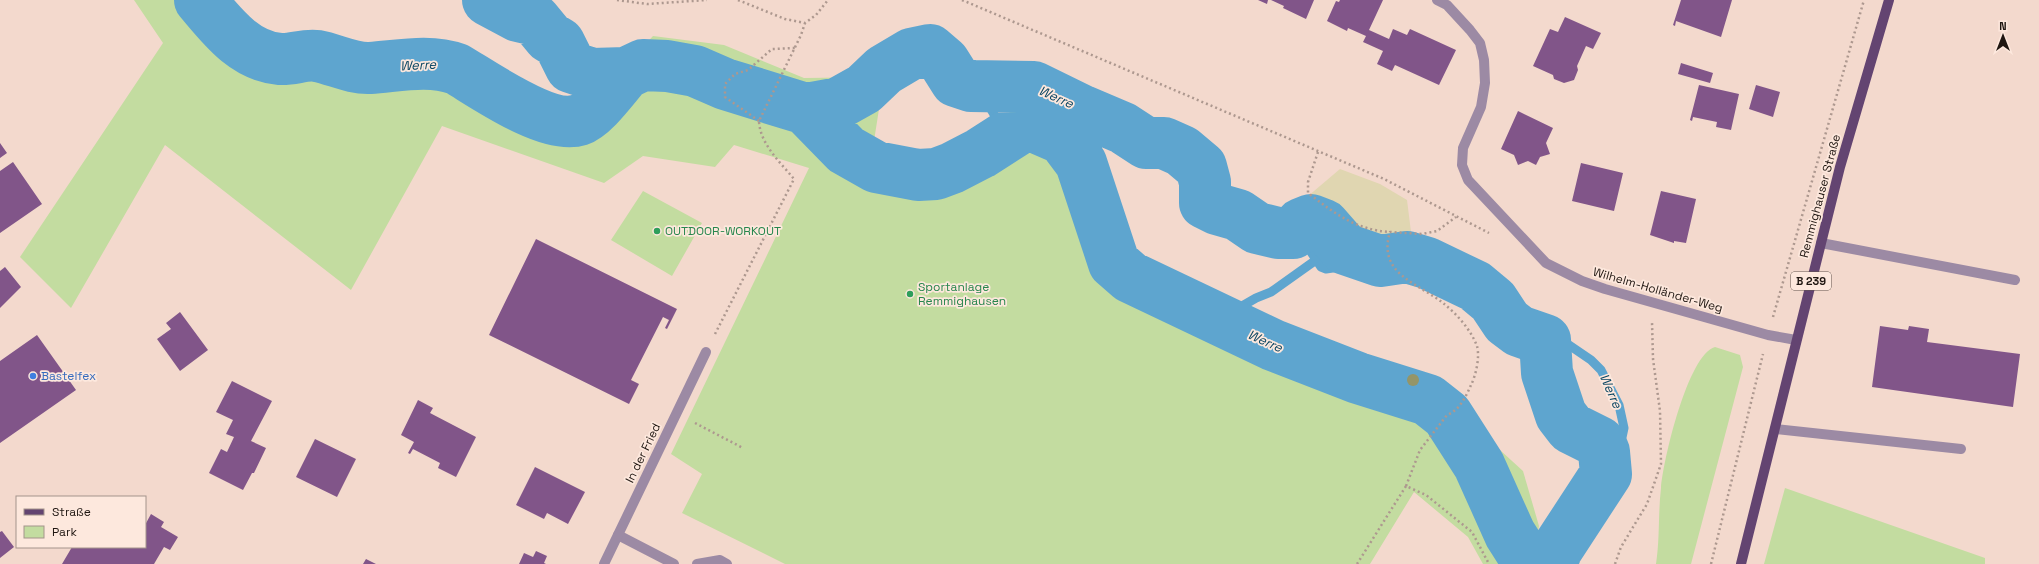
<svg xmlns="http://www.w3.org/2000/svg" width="2039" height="564" font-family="'Space Grotesk',sans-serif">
<rect width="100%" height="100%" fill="#f3d9cd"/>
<!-- green -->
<path fill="#c3dca0" d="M134,0H225L248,30L333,60L462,73L572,122L653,36L724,45L804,78L884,77L874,141L909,164L1022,106L1087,140L1132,259L1478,430L1523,471L1539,526L1532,564H1483L1468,537L1414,492L1370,564H785L682,513L702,474L671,454L809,168L734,145L715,167L643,156L604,183L442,126L351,290L165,145L71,308L20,257L163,43Z
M643,191L702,223L672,276L611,240Z
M1715,347L1740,355L1743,367L1691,564H1656C1660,539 1658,513 1661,488C1663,461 1688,354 1715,347Z
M1785,488L1985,558V564H1764Z"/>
<!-- sand -->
<path fill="#e0d6b1" d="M1340,169L1380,184L1407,200L1412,240L1384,239L1376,246L1365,248L1347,243L1338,229L1310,205L1307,197Z"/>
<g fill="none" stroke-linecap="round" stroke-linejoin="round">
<!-- stream -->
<path stroke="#5ea5cf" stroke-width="9" d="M978,87L1006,135
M1293,233L1305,243L1321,267L1326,269L1380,261
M1213,317L1230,313L1256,298L1271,292L1316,260
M1545,340L1566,343L1591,360L1601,370L1619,405L1624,428L1621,442L1606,474"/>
<!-- river -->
<path stroke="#5ea5cf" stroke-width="52" d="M200,0C222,26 244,56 280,59C292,60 305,54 317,56C334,59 353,69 370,68C399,66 429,59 457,69C484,85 548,130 579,120C594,115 615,85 626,73
M488,0L518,16L535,20L549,37L559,43L571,67L592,74L626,73L643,65L667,66L695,71L725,84L806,109L839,103L864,89L884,70L911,54L930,50L944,62L956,81L971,86L1034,87L1083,111L1123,128L1146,143H1164L1182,151L1201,167L1205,182V203L1217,209L1238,215L1257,228L1278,233H1293L1301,224L1311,220L1324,225L1345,249L1380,261L1407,257L1427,263L1475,286L1493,301L1507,322L1519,331L1545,340L1547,373L1561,415L1571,428L1599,442L1604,452L1606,474L1557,549L1551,564
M806,109L846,150L876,167L918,175L936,174L952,168L981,153L1020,128L1033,126L1063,139L1081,163L1114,263L1130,277L1273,345L1358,378L1428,400L1447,415L1479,465L1510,534L1529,564"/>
</g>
<!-- building -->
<path fill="#815589" d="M1258,0H1268L1267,4Z
M1271,0H1314L1306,19L1283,8L1284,6Z
M1340,0H1383L1369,30L1389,39L1393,29L1407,35L1410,29L1456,50L1439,85L1395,65L1392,71L1377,64L1383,51L1363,42L1366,36L1348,28L1347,31L1327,21L1336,1L1339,2Z
M1681,0H1732L1721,37L1676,21L1675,26L1673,25Z
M1565,17L1601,33L1593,49L1586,46L1577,66L1578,70L1574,80L1564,83L1554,79L1553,75L1533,66L1550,29L1558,32Z
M1681,63L1713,73L1710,83L1678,74Z
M1699,85L1739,94L1731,130L1716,127L1717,122L1693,117L1692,121L1690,120Z
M1756,85L1780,92L1773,117L1749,109Z
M1518,111L1553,128L1546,143L1550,154L1540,157L1536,165L1528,161L1518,165L1514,155L1501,149Z
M0,143L7,153L0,158Z
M13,162L42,204L0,233V171Z
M1581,163L1623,173L1614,211L1572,201Z
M1661,191L1696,199L1686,243L1674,241V243L1650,235Z
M536,239L677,309L667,329L665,328L669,320L663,317L631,380L639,384L629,404L489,335Z
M5,267L21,287L0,308V271Z
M180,312L208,350L180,371L157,339L171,329L166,323Z
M1880,326L1908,330L1909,326L1929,329L1927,342L2020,354L2013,407L1872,387Z
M37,335L76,390L0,443V361Z
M232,381L272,401L251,441L266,448L254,473H252L243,490L209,473L221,449L227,452L234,437L226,434L233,420L216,412Z
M418,400L433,408L430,413L476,437L456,477L438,468L440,463L413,449L410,454L408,453L414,442L401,435Z
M315,439L356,459L337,497L296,477Z
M535,467L585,492L568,524L547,513L544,519L516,505Z
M151,514L164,522L161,527L178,537L170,550L164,547L154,564H62L72,547H145V525Z
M2,531L14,547L0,558V532Z
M536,551L547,556L544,563L546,564H519L524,553L533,557Z
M366,559L376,564H363Z"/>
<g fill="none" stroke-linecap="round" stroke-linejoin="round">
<!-- path -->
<path stroke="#ad988f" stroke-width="2.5" stroke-dasharray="2 3" stroke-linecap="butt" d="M617,0L647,4L707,0
M738,0L785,19L805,23L816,15L828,0
M962,0L1384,179L1489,233
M759,121L725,97V84L735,74L748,70L772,49L795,48
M1318,152L1308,182V193C1334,213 1356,230 1390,232
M1773,317L1864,0
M715,334L794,179C780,162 760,144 759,121L801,35L805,23
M695,423L743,448
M1406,486L1420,450L1447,415C1460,410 1466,396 1471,385C1476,375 1480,357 1477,346C1471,330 1456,313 1443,303C1418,283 1377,274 1390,232L1422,234L1437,231L1456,217
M1357,564L1406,486L1426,495L1472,532L1489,564
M1615,564L1621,547L1647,504L1661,464L1660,411L1653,359L1652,322
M1711,564L1763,354"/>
<!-- lane -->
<path stroke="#9c8aa4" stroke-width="10" d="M1821,243L2015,280
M1775,429L1961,449
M618,535L674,564
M697,564L720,560L727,564"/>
<!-- street -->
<path stroke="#9c8aa4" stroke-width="10" d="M1437,0L1447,5L1470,30L1480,43L1484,60L1485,83L1481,107L1463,148L1462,165L1468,180L1546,263L1582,281L1605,289L1768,335L1796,340
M604,564L706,352"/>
<!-- primary -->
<path stroke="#634471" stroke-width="10" d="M1741,564L1840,167L1889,0"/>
</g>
<!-- trees -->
<circle fill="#949568" cx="1413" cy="380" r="6"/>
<!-- markers -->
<g fill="#2e9e5b" stroke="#fde8dd" stroke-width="1.5">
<circle cx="657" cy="231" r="4"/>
<circle cx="910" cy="294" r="4"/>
</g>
<circle fill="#3f7fe0" stroke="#fde8dd" stroke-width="1.5" cx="33" cy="376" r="4"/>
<g text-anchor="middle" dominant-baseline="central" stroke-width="3.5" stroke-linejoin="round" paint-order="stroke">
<!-- shield labels -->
<rect fill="#fde8dd" stroke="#62554e" stroke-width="1" x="1791" y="272" width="40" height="18" rx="3"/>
<g font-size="11" font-weight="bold" fill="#1f1611">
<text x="1811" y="281">B 239</text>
</g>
<!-- street labels -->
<g font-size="12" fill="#1f1611" stroke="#fde8dd">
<text transform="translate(1820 196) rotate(-75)">Remmighauser Straße</text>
<text transform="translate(1658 290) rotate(16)">Wilhelm-Holländer-Weg</text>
<text transform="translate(643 453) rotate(-64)">In der Fried</text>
</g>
<!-- leisure labels -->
<g font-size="12" fill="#27864d" stroke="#fde8dd" text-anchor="start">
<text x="665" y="231">OUTDOOR-WORKOUT</text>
<text x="918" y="287">Sportanlage<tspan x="918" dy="14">Remmighausen</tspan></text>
</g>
<!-- shop labels -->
<g font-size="12" fill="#366cbe" stroke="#fde8dd" text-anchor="start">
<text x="41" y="376">Bastelfex</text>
</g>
<!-- water labels -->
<g font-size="13" font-style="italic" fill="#084461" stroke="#fde8dd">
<text transform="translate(418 65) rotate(-3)">Werre</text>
<text transform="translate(1056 97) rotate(24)">Werre</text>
<text transform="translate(1265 341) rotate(24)">Werre</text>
<text transform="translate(1611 391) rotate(66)">Werre</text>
</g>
</g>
<!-- legend -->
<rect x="16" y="496" width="130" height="52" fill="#fde8dd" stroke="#a4948b"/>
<rect x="24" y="509" width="20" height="6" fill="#634471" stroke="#a4948b"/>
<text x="52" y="516" font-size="12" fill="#1f1611">Straße</text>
<rect x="24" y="526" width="20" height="12" fill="#c3dca0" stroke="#a4948b"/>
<text x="52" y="536" font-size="12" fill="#1f1611">Park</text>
<!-- north arrow -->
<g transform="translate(2003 36)" stroke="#fde8dd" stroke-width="3" paint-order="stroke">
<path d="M0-3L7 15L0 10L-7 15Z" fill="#1f1611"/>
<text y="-6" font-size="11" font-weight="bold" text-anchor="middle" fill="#1f1611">N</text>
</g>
</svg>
